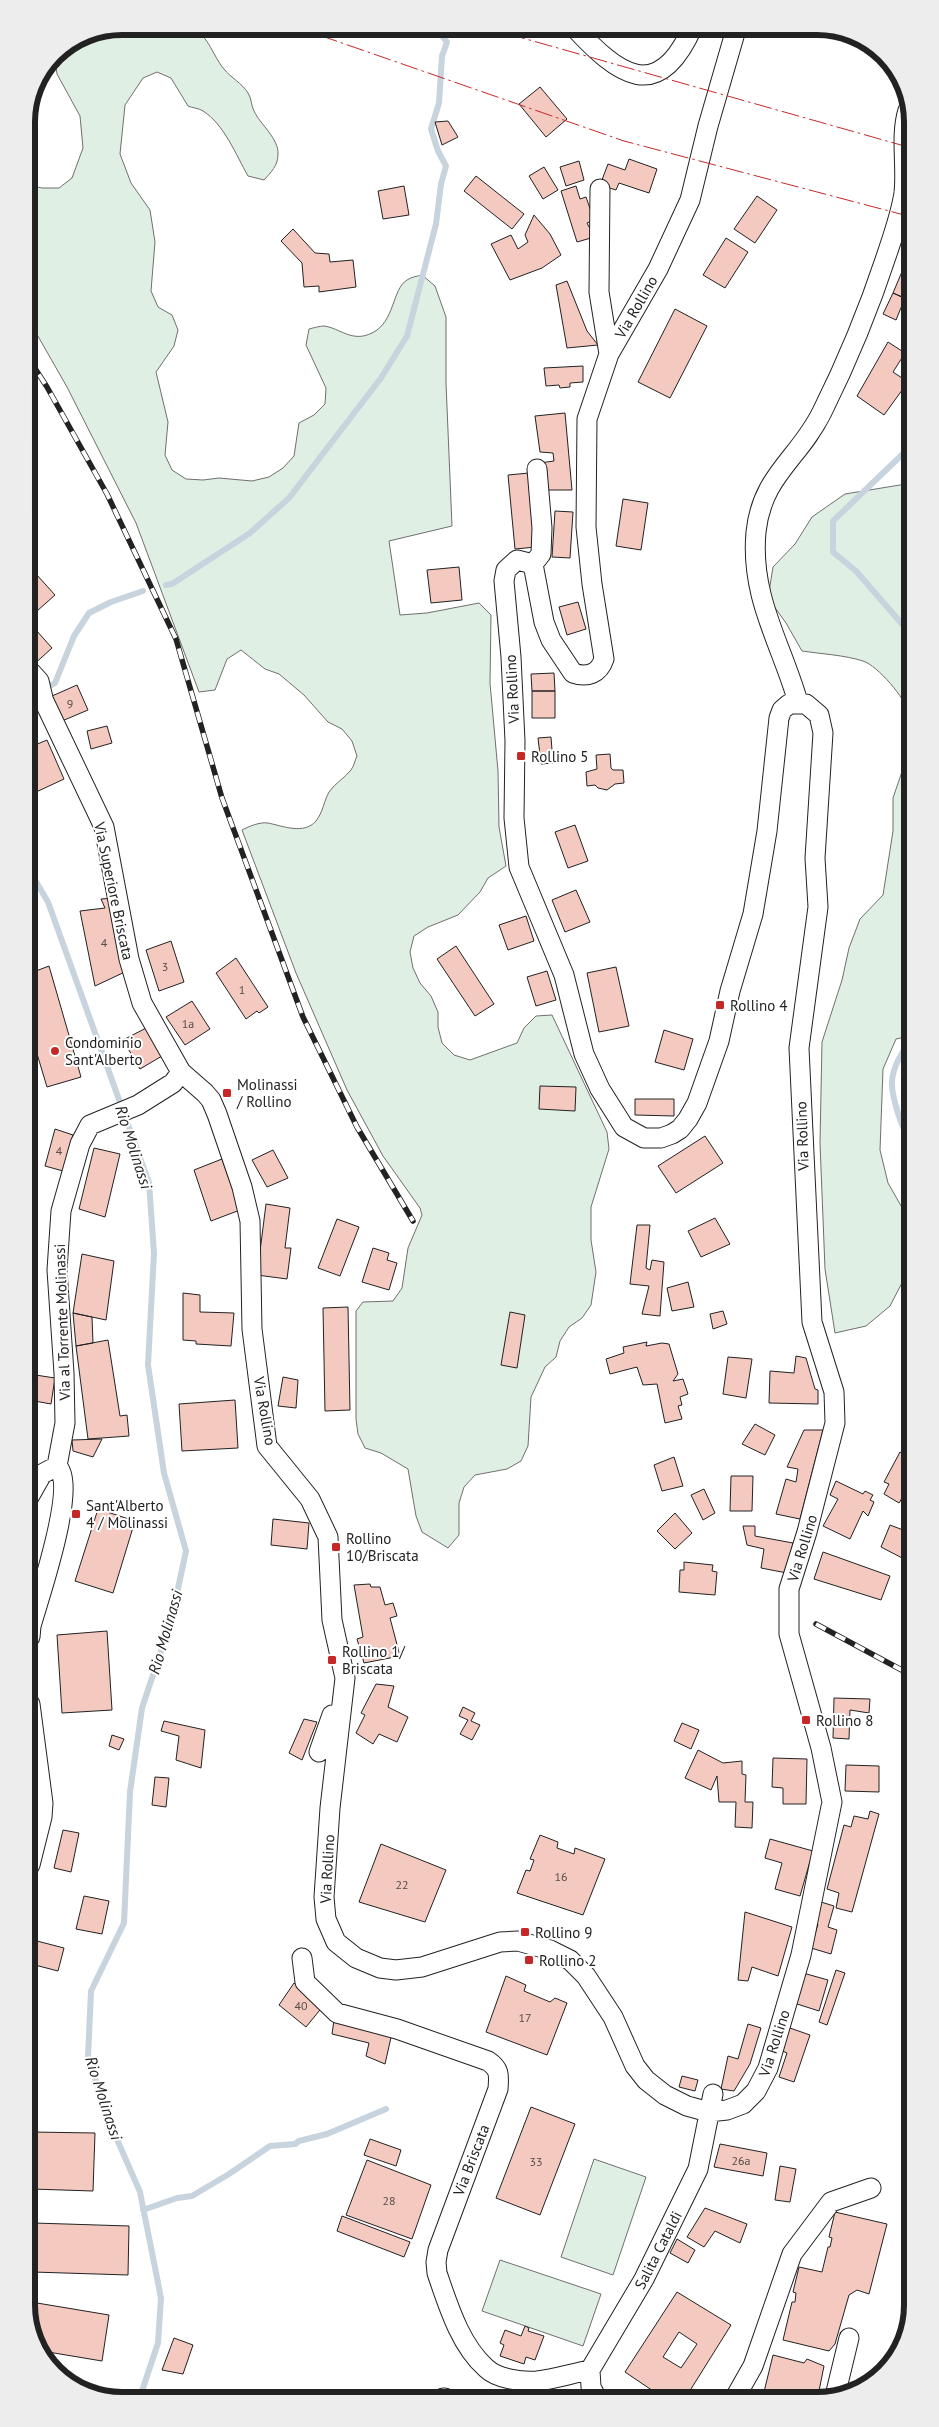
<svg xmlns="http://www.w3.org/2000/svg" width="939" height="2427" font-family="'PT Sans',sans-serif">
<rect width="100%" height="100%" fill="#fff"/>
<!-- green -->
<path fill="#e0efe3" stroke="#6f6f6f" d="M122,26C137,26 175,23 187,26C208,32 212,55 224,69C231,78 242,83 248,93C252,99 251,106 254,111C260,124 279,139 278,154C278,166 271,172 264,180L248,176C236,155 224,124 203,111C199,108 192,108 188,106L171,78L157,72L143,78L125,105L120,154L131,183L150,210L155,242L151,291L158,307L172,315L178,330L174,346L156,372L168,422L165,455L172,470L186,479L203,480L219,478L252,481L269,477L283,468L294,456L299,423L314,415L325,404L326,388L306,345L309,329C313,328 320,326 324,326C340,328 352,343 372,333C395,322 392,289 407,280C411,277 418,276 422,275L435,286L446,317V383L452,526L389,541L400,615L427,613L479,603L491,615L490,683L498,771L499,827L506,866L488,878L480,892L458,915L428,927L414,936L410,952L413,968L420,983L431,996L438,1012V1027L442,1043L454,1055L470,1060L517,1043L524,1028L536,1016L552,1015L607,1132L609,1149L591,1207V1240L596,1272L591,1305L582,1318L569,1327L560,1341L556,1357L545,1367L531,1397L528,1446L521,1461L507,1469L475,1475L464,1487L459,1503V1535L448,1548L422,1532L416,1516L408,1469L381,1453L365,1448L358,1434L356,1419V1311L363,1302L393,1301L402,1288L408,1248L422,1215L420,1208L383,1156L347,1090L296,973L242,830C250,826 259,822 268,823C283,826 304,835 316,821C323,812 324,801 329,792C335,783 345,778 351,770C354,766 355,760 357,756L352,741L342,729L328,722L304,695L279,674L265,669L241,650L227,659L215,690L199,692L136,523L67,387L27,317V185L42,188H59L72,178L83,148L80,116L57,74L54,54L86,33Z
M906,484L909,486V713C905,698 878,666 863,661C844,655 822,654 802,651L786,623L768,598L773,567L795,544L812,517L845,494Z
M909,751L910,1036L896,1039L883,1069L880,1150L888,1183L904,1211L910,1242L905,1277L890,1306L866,1326L835,1333L825,1269L820,1143L822,1042L842,980L849,948L860,919L883,895L893,831V798Z
M594,2159L646,2177L613,2275L561,2257Z
M500,2260L601,2294L583,2346L482,2311Z"/>
<g fill="none" stroke-linecap="round" stroke-linejoin="round">
<!-- stream -->
<path stroke="#c7d3dd" stroke-width="6" d="M909,448L833,521V552L856,571L909,632
M166,585L172,584L250,533L289,498L381,378L407,336L436,224L441,184L446,166L438,151L431,129L439,103L442,56L447,42L442,36L440,26
M43,690L55,683L74,636L89,613L111,602L143,591
M909,836L904,868L910,889
M28,868L48,902L149,1183L154,1253L148,1365L164,1473L186,1551L171,1621L142,1708L130,1792L124,1923L91,1991L88,2057L109,2121L140,2192L161,2298L158,2343L139,2400
M910,1043C901,1052 893,1068 892,1081C891,1096 902,1129 910,1140
M143,2210L177,2198L192,2196L229,2174L270,2146L295,2144L299,2141L327,2134L386,2109"/>
</g>
<!-- building -->
<path fill="#f3c9c0" stroke="#222" fill-rule="evenodd" d="M635,26H663L658,37Z
M540,87L567,119L546,137L519,104Z
M448,121L458,137L442,145L435,122Z
M629,159L657,169L649,193L619,183L616,190L600,185L608,164L625,170Z
M579,161L584,180L566,186L560,167Z
M544,167L558,190L543,199L529,176Z
M476,176L524,214L512,229L464,191Z
M404,186L409,215L383,219L378,191Z
M576,186L580,199L586,197L594,220L587,223L589,227L594,226L598,236L577,242L561,191Z
M757,196L777,210L755,243L734,229Z
M534,215L550,234L561,255L542,268L510,280L491,244L511,235L518,249L528,242L525,235Z
M293,229L315,253L329,254L330,262L353,260L356,287L319,292V286L304,287L302,263L281,241Z
M726,238L748,252L725,288L703,275Z
M906,262L908,263V300L893,293Z
M567,281L587,331L598,345L567,348L556,285Z
M893,293L905,298L896,320L883,314Z
M675,309L707,326L670,398L638,382Z
M888,342L905,353L893,372L908,382L884,415L857,396Z
M583,366V382L570,383V387L560,388L559,385L546,386L544,368Z
M565,413L572,490H546L539,463L554,461L553,453L540,452L535,416Z
M529,473L536,547L515,549L508,475Z
M623,499L648,503L641,550L616,546Z
M555,511L573,512L570,558L552,557Z
M27,564L55,595L28,619Z
M459,567L462,600L431,603L427,570Z
M578,602L586,629L567,635L559,607Z
M28,621L52,648L31,667L28,664Z
M554,673L555,691H532L531,674Z
M77,685L88,710L62,721L52,696Z
M532,691H555V718H532Z
M107,726L112,743L91,749L87,731Z
M551,737L553,763L541,764L538,738Z
M47,740L64,779L34,793L28,779V748Z
M610,754L611,768L613,770H623L624,783L615,784L607,790L598,788L595,785L587,786L586,772L597,769L596,755Z
M575,825L588,861L568,868L555,832Z
M576,890L590,922L565,932L552,900Z
M114,898L129,970L95,986L80,911L105,908L101,899Z
M526,916L534,941L508,950L499,925Z
M171,941L184,982L159,991L146,950Z
M456,946L494,1004L475,1016L437,959Z
M236,958L268,1007L259,1013L257,1011L246,1019L216,973Z
M49,966L81,1077L47,1087L28,1024V974Z
M616,967L629,1026L599,1032L587,973Z
M547,971L556,1000L536,1006L527,977Z
M192,1001L210,1029L185,1045L166,1017Z
M150,1026L162,1056L140,1069L123,1040Z
M664,1030L693,1039L684,1070L655,1062Z
M540,1086L576,1087L575,1111L539,1109Z
M635,1099H674V1116L635,1115Z
M55,1129L73,1135L63,1171L45,1166Z
M705,1136L723,1163L676,1193L658,1166Z
M94,1148L120,1154L105,1217L79,1209Z
M273,1150L288,1178L267,1187L252,1160Z
M222,1159L240,1210L211,1221L194,1170Z
M266,1204L290,1208L285,1248H291L287,1279L257,1275Z
M715,1218L730,1244L701,1257L688,1231Z
M337,1219L359,1227L340,1276L318,1268Z
M637,1225H650L646,1268L650,1270L652,1260L664,1262L660,1316L642,1314L649,1286L630,1284Z
M373,1248L389,1253L387,1260L397,1263L389,1290L362,1282Z
M82,1254L114,1261L106,1320L73,1313Z
M688,1282L694,1307L672,1311L667,1288Z
M183,1293L200,1295V1312L234,1313L231,1346L196,1344V1341L183,1340Z
M348,1307L350,1410L325,1411L323,1308Z
M723,1311L727,1324L713,1329L710,1314Z
M510,1312L525,1315L517,1368L501,1365Z
M73,1313L92,1317L93,1343L76,1346Z
M108,1340L120,1416L127,1415L129,1436L88,1439L76,1346Z
M647,1342L646,1346L662,1343L669,1344L678,1374L673,1381L683,1379L688,1394L680,1397L682,1405L678,1406L682,1419L665,1423L657,1384L643,1385L637,1367L610,1374L606,1359L624,1353L623,1347Z
M796,1356L806,1358L815,1389L818,1390V1404L769,1403L770,1371L794,1373Z
M728,1357L752,1359L746,1398L723,1394Z
M29,1374L55,1378L51,1404L29,1400Z
M283,1377L298,1380L296,1408L278,1406Z
M235,1400L238,1448L182,1451L179,1404Z
M755,1424L775,1435L765,1455L742,1444Z
M804,1430H823L800,1519L776,1514L786,1479L796,1482L798,1469L787,1467Z
M102,1439L93,1457L73,1451L72,1440Z
M900,1452L911,1459V1483L899,1503L884,1494L889,1484L884,1482Z
M674,1457L683,1486L662,1491L654,1465Z
M731,1476H753L752,1511H730Z
M836,1481L863,1494L865,1491L873,1495L870,1500L874,1502L868,1516L863,1511L850,1539L823,1526L838,1499L830,1495Z
M704,1489L715,1513L703,1520L691,1495Z
M98,1509L135,1521L113,1593L75,1581Z
M675,1513L692,1533L675,1549L657,1531Z
M273,1519L309,1523L307,1549L271,1545Z
M890,1525L911,1533V1549L906,1560L881,1547Z
M743,1526H755V1536L793,1543L787,1573L761,1568L764,1549L747,1545Z
M823,1552L890,1576L881,1600L814,1579Z
M684,1562L713,1565L712,1571L717,1572L715,1595L679,1592L680,1570H684Z
M370,1584L371,1587H380L385,1605L393,1603L397,1616L390,1618L400,1656L364,1663L357,1639L363,1637L354,1585Z
M107,1631L112,1710L62,1713L57,1635Z
M376,1684L394,1686L388,1707L408,1717L397,1742L379,1734L373,1744L356,1733L365,1715L361,1713Z
M834,1698L870,1699L869,1713L850,1710L849,1739L833,1738Z
M463,1707L475,1713L471,1721L480,1725L472,1740L460,1734L468,1720L459,1716Z
M304,1719L317,1722L302,1760L289,1753Z
M164,1721L205,1730L201,1768L176,1760L179,1736L161,1731Z
M682,1723L699,1730L691,1749L674,1741Z
M112,1735L124,1739L119,1750L109,1746Z
M698,1750L723,1763L742,1761V1774L746,1775L745,1802H753L752,1828L735,1827L736,1802H719L717,1776L711,1790L685,1778Z
M773,1758L807,1759L806,1804H783V1788L772,1787Z
M846,1765L879,1766V1792L845,1791Z
M155,1777L169,1778L166,1807L152,1805Z
M870,1811L879,1814L852,1912L836,1908L839,1893L827,1889L844,1825L851,1827L854,1816L868,1819Z
M63,1830L79,1833L71,1872L54,1868Z
M540,1835L558,1842L557,1848L574,1854L575,1848L605,1859L583,1915L517,1893L526,1870L530,1871L534,1860L530,1859Z
M770,1839L813,1851L800,1896L775,1889L782,1863L765,1858Z
M381,1844L446,1870L425,1922L359,1902Z
M84,1896L109,1901L102,1934L76,1929Z
M821,1902L834,1906L828,1927L837,1930L831,1954L811,1948L818,1924L814,1923Z
M745,1912L792,1927L778,1976L752,1967L748,1981L738,1980Z
M37,1941L64,1948L58,1971L31,1964Z
M836,1970L845,1973L827,2025L819,2022Z
M803,1973L828,1980L819,2011L794,2003Z
M506,1976L526,1985L524,1991L550,2002L555,1998L567,2003L547,2055L486,2032Z
M294,1983L324,2005L306,2027L279,2005Z
M334,2020L392,2033L385,2064L366,2056L369,2043L332,2034Z
M748,2024L761,2028L750,2064L734,2091L721,2089L728,2056L738,2059Z
M787,2027L810,2035L794,2082L779,2077L787,2053L780,2050Z
M682,2076L698,2080L695,2091L679,2087Z
M531,2107L575,2124L540,2215L496,2198Z
M32,2132L95,2133L93,2191L31,2189Z
M370,2139L401,2150L396,2166L364,2155Z
M720,2144L767,2153L763,2176L714,2167Z
M367,2160L431,2185L412,2239L346,2215Z
M780,2166L796,2169L790,2202L775,2200Z
M705,2208L747,2224L740,2243L715,2231L704,2247L687,2237Z
M835,2212L887,2224L869,2294L857,2290L849,2295L835,2344L829,2351L783,2340L792,2302H795L796,2293L793,2292L799,2267L822,2272L828,2247H830L832,2238L829,2237Z
M342,2216L410,2242L404,2257L337,2231Z
M34,2223L129,2226L128,2275L33,2272Z
M677,2239L695,2250L688,2263L670,2253Z
M677,2292L731,2325L686,2397H662L625,2372ZM679,2332L697,2344L681,2368L663,2357Z
M31,2302L109,2315L102,2361L42,2351L31,2336Z
M525,2326L529,2328L528,2331L544,2336L535,2360L526,2357L524,2364L500,2356L504,2345L500,2343L505,2330L521,2336Z
M174,2338L193,2345L183,2374L162,2370Z
M773,2355L804,2363L807,2359L824,2366L818,2396H763Z"/>
<g fill="none" stroke-linecap="round" stroke-linejoin="round">
<defs>
<path id="street" d="M573,26C618,75 658,106 693,26
M600,189L599,292L609,354
M533,564L541,554L542,528L537,469
M28,669L39,681L43,698
M28,687L43,699L104,827L129,959L142,1003L181,1072
M798,702C781,643 750,597 756,532C762,475 799,459 822,412C848,360 870,306 888,251C894,233 901,213 904,193C907,166 900,136 908,110
M57,1466L65,1423L64,1373L57,1270L61,1211L80,1144L90,1125L138,1105L173,1083L181,1072L205,1093L211,1100L217,1114L242,1187L250,1221L252,1329L267,1446L310,1499L328,1537L332,1620L345,1678L330,1808L324,1897L326,1919L336,1942L356,1958L380,1968L396,1970L422,1967L500,1942L518,1941L550,1950L570,1960L586,1976L613,2017L635,2066L646,2080L665,2095L687,2106L709,2112L727,2110L743,2104L756,2091L768,2068L801,1955L832,1802L821,1748L789,1634V1589L807,1532L835,1423L834,1392L812,1322L799,1048L818,907L815,858L823,733L819,715L806,704H789L782,710L779,718L767,831L753,914L730,991L719,1041L697,1103L688,1119L680,1129L672,1134L661,1138H644L624,1127L600,1089L584,1054L564,975L519,867L514,818L515,741L511,657L504,581L506,570L517,560L533,564L544,622L551,640L573,673C587,678 599,674 604,659L592,584L586,527L587,419L609,354L658,269L690,200L708,126L737,26
M29,1497L42,1474L57,1466
M30,1637L31,1626C39,1597 78,1486 57,1466
M30,1704L43,1803L42,1817L30,1865
M319,1752L332,1715
M302,1958L305,1982L337,2013L397,2029L488,2061C500,2069 499,2075 498,2089L438,2250L436,2262L437,2273C448,2305 460,2345 486,2368C497,2379 522,2382 537,2381C555,2379 573,2373 590,2370
M736,2396L753,2366L792,2254L831,2202L871,2188
M835,2396L849,2338
M596,2397L591,2387L590,2370L644,2279L698,2169L713,2094
M443,2398H445"/>
</defs>
<!-- street casing -->
<use href="#street" stroke="#222" stroke-width="21"/>
<!-- street -->
<use href="#street" stroke="#fff" stroke-width="19"/>
<defs>
<path id="rail" d="M27,356L47,387L107,494L176,639L222,798L303,1017L357,1127L413,1221
M816,1624L911,1675"/>
</defs>
<!-- rail casing -->
<use href="#rail" stroke="#222" stroke-width="5.5"/>
<!-- rail -->
<use href="#rail" stroke="#fff" stroke-width="4" stroke-dasharray="11" stroke-linecap="butt"/>
<!-- power -->
<path stroke="#c62828" stroke-width="1" stroke-dasharray="18 4 2.5 4" stroke-linecap="butt" d="M293,26L624,141L908,216
M480,26L908,147"/>
</g>
<!-- markers -->
<g fill="#c62828" stroke="#fff" stroke-width="2">
<rect x="516" y="751" width="10" height="10" rx="2.5"/>
<rect x="715" y="1000" width="10" height="10" rx="2.5"/>
<circle cx="55" cy="1051" r="5"/>
<rect x="222" y="1088" width="10" height="10" rx="2.5"/>
<rect x="71" y="1509" width="10" height="10" rx="2.5"/>
<rect x="331" y="1542" width="10" height="10" rx="2.5"/>
<rect x="327" y="1655" width="10" height="10" rx="2.5"/>
<rect x="801" y="1715" width="10" height="10" rx="2.5"/>
<rect x="520" y="1927" width="10" height="10" rx="2.5"/>
<rect x="524" y="1955" width="10" height="10" rx="2.5"/>
</g>
<g text-anchor="middle" dominant-baseline="central" stroke-width="4" stroke-linejoin="round" paint-order="stroke">
<!-- number labels -->
<g font-size="12" fill="#564c4a">
<text x="70" y="703">9</text>
<text x="104" y="942">4</text>
<text x="165" y="966">3</text>
<text x="242" y="989">1</text>
<text x="188" y="1023">1a</text>
<text x="59" y="1150">4</text>
<text x="561" y="1876">16</text>
<text x="402" y="1884">22</text>
<text x="301" y="2005">40</text>
<text x="525" y="2017">17</text>
<text x="741" y="2160">26a</text>
<text x="536" y="2161">33</text>
<text x="389" y="2200">28</text>
</g>
<!-- street labels -->
<g font-size="15" fill="#222" stroke="#fff">
<text transform="translate(636 307) rotate(-60)">Via Rollino</text>
<text transform="translate(512 689) rotate(-93)">Via Rollino</text>
<text transform="translate(114 891) rotate(78)">Via Superiore Briscata</text>
<text transform="translate(802 1136) rotate(-92)">Via Rollino</text>
<text transform="translate(62 1322) rotate(-92)">Via al Torrente Molinassi</text>
<text transform="translate(265 1411) rotate(80)">Via Rollino</text>
<text transform="translate(802 1548) rotate(-73)">Via Rollino</text>
<text transform="translate(327 1869) rotate(-87)">Via Rollino</text>
<text transform="translate(774 2043) rotate(-72)">Via Rollino</text>
<text transform="translate(471 2160) rotate(-69)">Via Briscata</text>
<text transform="translate(658 2250) rotate(-63)">Salita Cataldi</text>
</g>
<!-- poi labels -->
<g font-size="15" fill="#222" stroke="#fff" text-anchor="start">
<text x="531" y="756">Rollino 5</text>
<text x="730" y="1005">Rollino 4</text>
<text x="65" y="1042">Condominio<tspan x="65" dy="17">Sant'Alberto</tspan></text>
<text x="237" y="1084">Molinassi<tspan x="237" dy="17">/ Rollino</tspan></text>
<text x="86" y="1505">Sant'Alberto<tspan x="86" dy="17">4 / Molinassi</tspan></text>
<text x="346" y="1538">Rollino<tspan x="346" dy="17">10/Briscata</tspan></text>
<text x="342" y="1651">Rollino 1/<tspan x="342" dy="17">Briscata</tspan></text>
<text x="816" y="1720">Rollino 8</text>
<text x="535" y="1932">Rollino 9</text>
<text x="539" y="1960">Rollino 2</text>
</g>
<!-- water labels -->
<g font-size="16" font-style="italic" fill="#222" stroke="#fff">
<text transform="translate(134 1147) rotate(72)">Rio Molinassi</text>
<text transform="translate(165 1632) rotate(-74)">Rio Molinassi</text>
<text transform="translate(104 2098) rotate(72)">Rio Molinassi</text>
</g>
</g>
<!-- crop -->
<path d="M0 0H939V2427H0ZM122 35H817A87 87 0 0 1 904 122V2305A87 87 0 0 1 817 2392H122A87 87 0 0 1 35 2305V122A87 87 0 0 1 122 35Z" fill="#ededed" fill-rule="evenodd"/>
<path fill="none" stroke="#222" stroke-width="6" d="M122 35H817A87 87 0 0 1 904 122V2305A87 87 0 0 1 817 2392H122A87 87 0 0 1 35 2305V122A87 87 0 0 1 122 35Z"/>
</svg>
